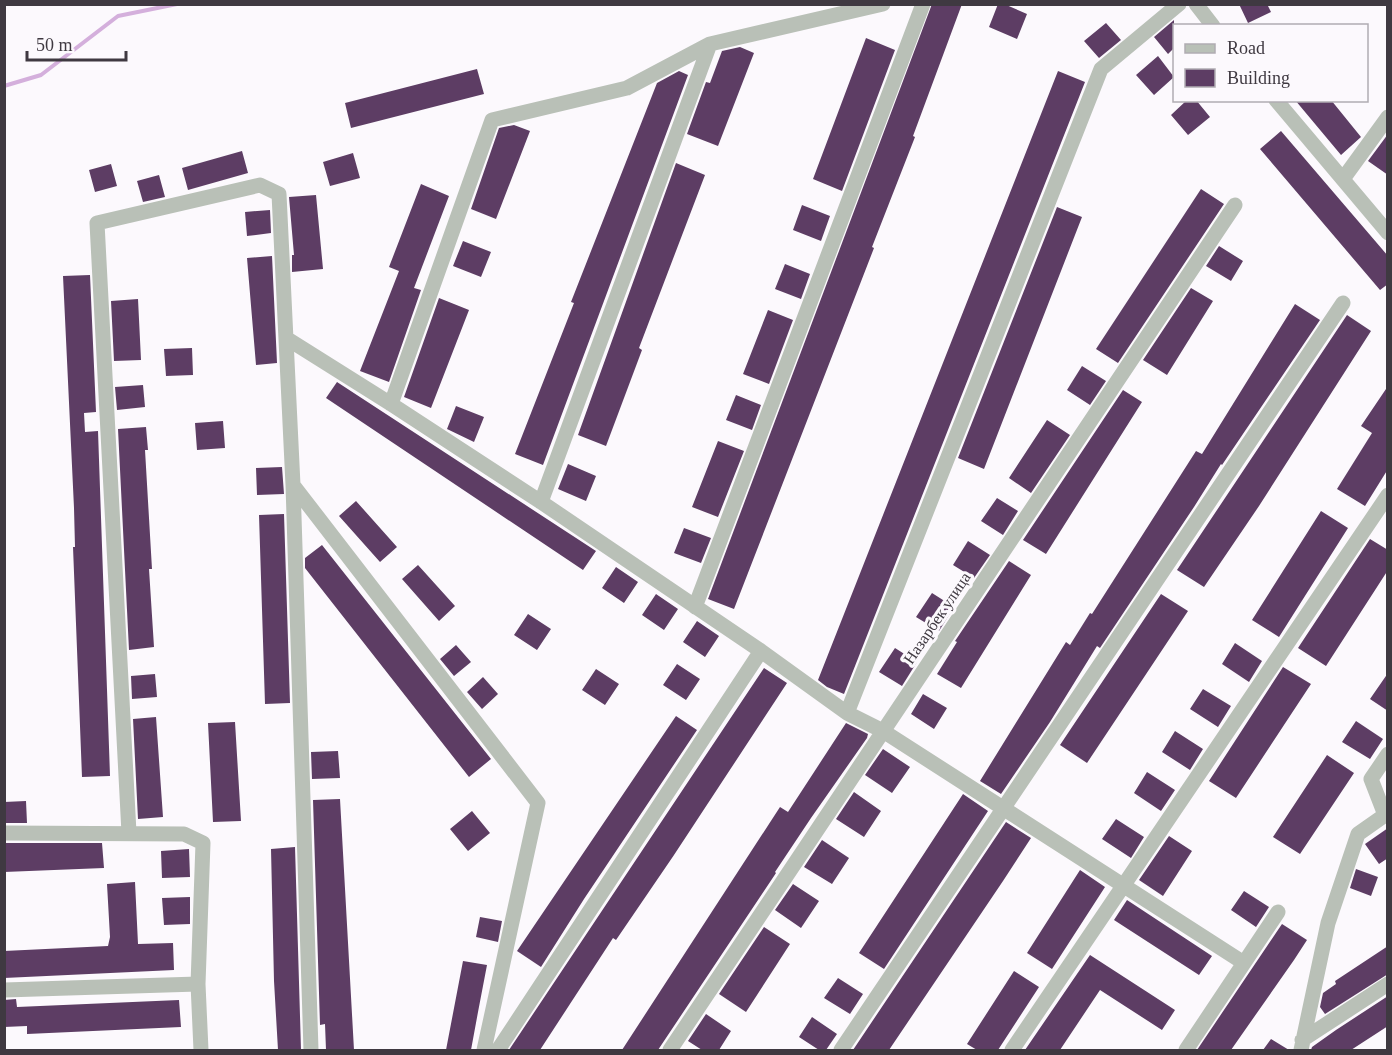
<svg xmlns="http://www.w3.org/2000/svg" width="1392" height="1055" font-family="'Times New Roman',serif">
<rect width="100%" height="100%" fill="#fcf9fd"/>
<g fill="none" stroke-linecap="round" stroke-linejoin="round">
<!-- stream -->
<path stroke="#d4afdc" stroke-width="4" d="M4,86L41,75L118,16L177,4"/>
</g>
<!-- building -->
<path fill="#5d3d64" d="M932,4H962L913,136L915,137L872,247L874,248L734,609L708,599Z
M998,4H1004L1027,14L1017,39L989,27Z
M1239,4H1267L1271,12L1248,23Z
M1174,20V48L1168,54L1154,37Z
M1106,23L1121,40L1099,58L1084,41Z
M866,38L895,50L842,191L813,179Z
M740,47L754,53L718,146L687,134L706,82L710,83L722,51Z
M1158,56L1174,77L1154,95L1136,75Z
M477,69L484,94L351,128L345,103Z
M679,71L688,75L543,465L515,454L574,303L571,302L657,83Z
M1058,71L1085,82L844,694L827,687L818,680Z
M1187,100H1196L1210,117L1188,135L1171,115Z
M1295,100H1331L1361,137L1341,155Z
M514,125L530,131L496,219L471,209L499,128Z
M1281,131L1388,256V284L1380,290L1260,149Z
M1388,134V175L1368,161Z
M242,151L248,173L188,190L182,168Z
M353,153L360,178L330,186L323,162Z
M676,163L705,175L639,348L642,350L606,446L578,435Z
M111,164L117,186L95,192L89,170Z
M159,175L165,197L143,202L137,181Z
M421,184L449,196L414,288L421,290L389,382L360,371L399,271L389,267Z
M1201,189L1224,204L1118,363L1096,349Z
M316,195L323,269L292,272V255H294L289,197Z
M802,205L830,216L821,241L793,230Z
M1057,207L1082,217L984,469L958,458Z
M270,210L271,233L247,236L245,212Z
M463,241L491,252L481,277L453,266Z
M1219,246L1243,261L1231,281L1206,266Z
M272,256L277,363L256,365L247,258Z
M785,264L810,274L801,299L775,289Z
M90,275L96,412L84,413L85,432L98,431L110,776L82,777L73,547H75L74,508L63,276Z
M1191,288L1213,301L1167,375L1143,360Z
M439,298L469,310L431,408L404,397Z
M138,299L141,360L114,361L111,301Z
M1295,304L1320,320L1222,465L1221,464L1194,507L1100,648L1097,646L1050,722L1001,794L980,781L1066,642L1070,645L1090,613L1092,614L1196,451L1202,454Z
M768,310L793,320L769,384L743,374Z
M1347,315L1371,331L1259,506L1204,587L1177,570Z
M192,348L193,375L166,376L164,349Z
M1082,366L1106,381L1090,405L1067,390Z
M337,382L596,551L583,570L326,398Z
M143,385L145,407L117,410L115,387Z
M1388,386V469L1365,506L1337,489L1372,433L1361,426Z
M1123,390L1142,402L1046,554L1023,540Z
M736,395L761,405L752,430L726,420Z
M456,406L484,417L474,442L447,429Z
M1047,420L1070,435L1031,493L1009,478Z
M223,421L225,448L197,450L195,423Z
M146,427L148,450H145L152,569H149L154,647L129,650L118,429Z
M718,441L744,451L718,517L692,507Z
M568,464L596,476L586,501L558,489Z
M282,467L284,494L257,495L256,468Z
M997,498L1018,511L1003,535L981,521Z
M356,501L397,547L380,562L339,516Z
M1321,511L1348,528L1279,637L1252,620Z
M284,514L290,703L265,704L259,515Z
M684,528L711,538L701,563L674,553Z
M1370,539L1388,550V570L1326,666L1298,648Z
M968,541L990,555L974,578L953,565Z
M322,545L491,759L469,777L305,568V558Z
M1009,561L1031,575L961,688L937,674L957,642L955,641Z
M418,565L455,606L439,621L402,579Z
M616,567L638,582L624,603L602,588Z
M932,593L954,607L939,631L916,617Z
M656,594L678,609L664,630L642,615Z
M1161,594L1188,611L1087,763L1060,745Z
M528,614L551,629L537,650L514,635Z
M697,621L719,636L705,657L683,642Z
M1235,643L1262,661L1249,682L1222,664Z
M456,645L471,662L454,676L440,659Z
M895,648L917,662L902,686L879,672Z
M677,664L700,679L686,700L663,685Z
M1283,667L1311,684L1236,798L1209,781Z
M764,668L787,683L674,855L616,940L613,938L540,1050H509Z
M596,669L619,684L605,705L582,690Z
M1388,673V711L1370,699Z
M155,674L157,697L132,699L131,676Z
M483,677L498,694L482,709L467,692Z
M1203,689L1231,706L1218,727L1190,709Z
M923,694L947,708L934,729L911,714Z
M676,716L697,730L584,899L541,967L517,951Z
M156,717L163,817L138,819L133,719Z
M1356,721L1383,739L1370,759L1342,742Z
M235,722L241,821L213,822L208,723Z
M846,723L868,734L867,738L811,818L775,872L776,873L658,1050H622L780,807L788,812Z
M1175,731L1203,749L1190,770L1162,752Z
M883,749L910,767L892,793L865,775Z
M338,751L340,778L312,779L311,752Z
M1327,755L1354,773L1300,854L1273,837Z
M1147,772L1175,790L1161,811L1134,793Z
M854,792L881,811L864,837L836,819Z
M963,794L988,811L884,969L859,953Z
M340,799L354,1050H326L325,1024L320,1025L313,800Z
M26,801L27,823H4V802Z
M472,811L490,833L468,851L450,829Z
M1116,819L1144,837L1131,858L1102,839Z
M1006,822L1031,838L1003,881L889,1050H853Z
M1388,828V858L1379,864L1365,844Z
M1169,836L1192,851L1163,896L1139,880Z
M822,840L849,858L832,884L804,867Z
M4,843H102L104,868L4,872Z
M295,847L301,1050H278L274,981L271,849Z
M189,849L190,877L162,878L161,851Z
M1356,869L1378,877L1371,896L1350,888Z
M1080,870L1105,887L1052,969L1027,953Z
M135,882L138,944L173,943L174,970L4,978V951L108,946L110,937L107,884Z
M793,884L819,901L801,928L775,910Z
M1244,891L1269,907L1256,927L1231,910Z
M190,897V924L164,925L162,898Z
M1127,900L1212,956L1199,975L1114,920Z
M480,917L502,921L498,942L476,937Z
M1282,924L1307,940L1294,960L1231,1050H1197Z
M764,927L790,944L746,1012L719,994Z
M1388,946V974L1325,1014L1320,1007L1323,993L1336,984L1335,981Z
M1090,955L1175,1010L1162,1030L1100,990L1060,1050H1025Z
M463,961L487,965L478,1012L471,1050H446Z
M1014,971L1039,987L998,1050H977L967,1044Z
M838,978L863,994L850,1014L824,998Z
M1388,996V1026L1351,1050H1311L1312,1047L1336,1030Z
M16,999L17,1007L179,1000L181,1027L27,1034V1026L4,1027V1000Z
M706,1014L731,1031L719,1050H702L688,1041Z
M812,1017L837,1034L826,1050H819L799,1037Z
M1271,1039L1289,1050H1263Z"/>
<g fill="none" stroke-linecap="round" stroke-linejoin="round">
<!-- street -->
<path stroke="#b9c0b7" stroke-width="15" d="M1196,4L1213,26
M1276,100L1388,233
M1343,179L1388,117
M286,338L391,404L541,502L761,651L847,713L883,731L1244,963
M391,404L492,120L627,88L710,44L883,4
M293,485L538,803L484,1050
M541,502L710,44
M695,607L923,4
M847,713L1101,69L1179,4
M1385,815L1371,779L1388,754
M4,833L184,834L203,843L198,984L201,1050
M129,833L97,223L260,185L279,194L293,485L311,1050
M4,990L198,984
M1302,1040L1388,984
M498,1050L761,651
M670,1050L1235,205
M841,1050L1343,303
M1012,1050L1388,495
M1186,1050L1278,912
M1301,1050L1328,923L1358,834L1388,813"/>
</g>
<g text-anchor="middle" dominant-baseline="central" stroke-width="6" stroke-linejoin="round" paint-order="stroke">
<!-- street labels -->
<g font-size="16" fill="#3f3941" stroke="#fcf9fd">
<text transform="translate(937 618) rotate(-56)">Назарбек улица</text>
</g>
</g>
<!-- border -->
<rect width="1392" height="1055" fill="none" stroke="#3f3941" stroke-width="12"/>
<!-- legend -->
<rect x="1173" y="24" width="195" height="78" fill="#fcf9fd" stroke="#b0acb2" stroke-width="1.5"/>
<rect x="1185" y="44" width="30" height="9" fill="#b9c0b7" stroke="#b0acb2" stroke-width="1.5"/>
<text x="1227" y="54" font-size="18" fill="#3f3941">Road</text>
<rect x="1185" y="69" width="30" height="18" fill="#5d3d64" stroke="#b0acb2" stroke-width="1.5"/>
<text x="1227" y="84" font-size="18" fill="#3f3941">Building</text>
<!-- scale -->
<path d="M27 51v9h99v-9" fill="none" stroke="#3f3941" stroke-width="3"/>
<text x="36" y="51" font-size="18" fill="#3f3941" stroke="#fcf9fd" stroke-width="4.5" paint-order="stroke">50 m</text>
</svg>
